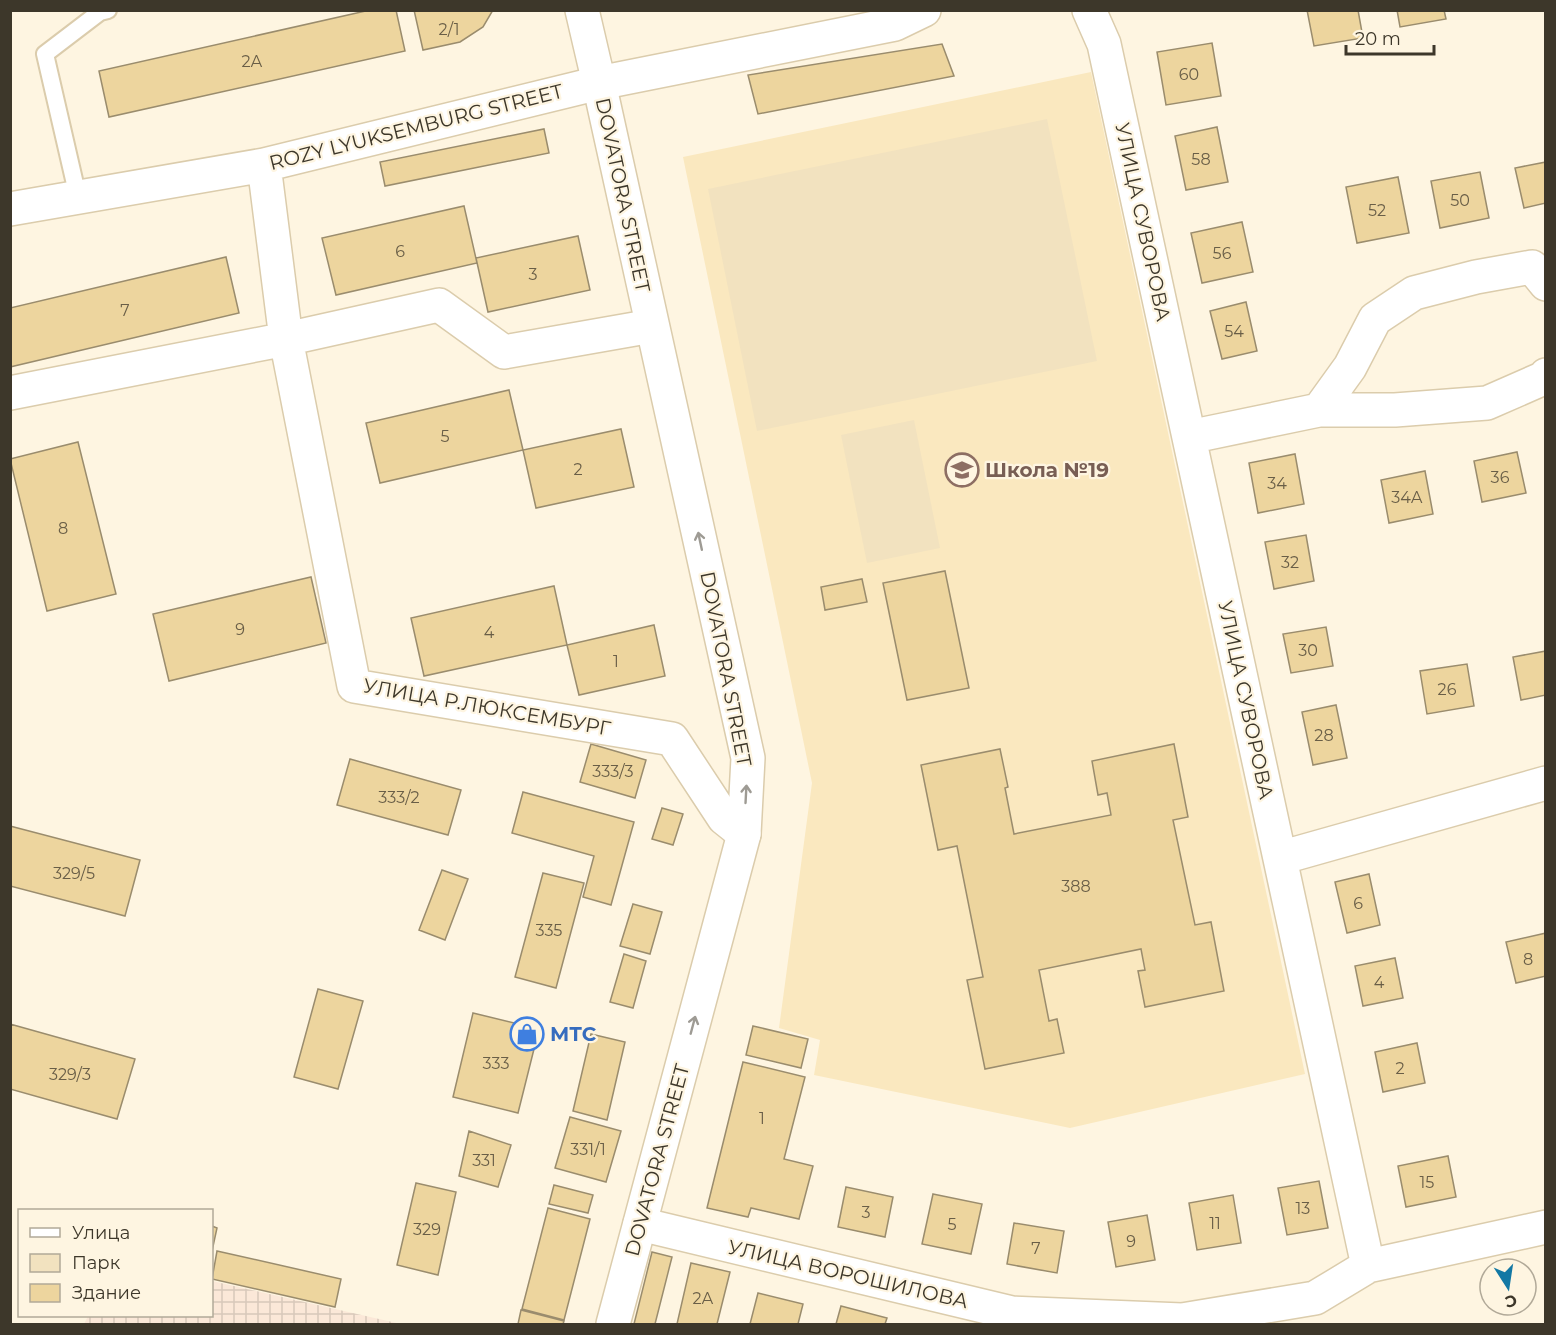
<svg xmlns="http://www.w3.org/2000/svg" width="1556" height="1335" font-family="Montserrat,sans-serif">
<defs>
<pattern id="industrial-grid" width="8" height="8" patternUnits="userSpaceOnUse" patternTransform="scale(1.5)"><rect width="8" height="8" fill="#fbe8d8"/><path d="M0 4h8M4 0v8" fill="none" stroke="#d8c8ba"/></pattern>
</defs>
<rect width="100%" height="100%" fill="#fef5e1"/>
<!-- built -->
<path fill="#fae8bf" d="M1091,72L1305,1074L1070,1128L814,1075L820,1040L779,1028L812,783L683,157Z"/>
<!-- industrial -->
<path fill="url(#industrial-grid)" d="M212,1281L401,1324H84L88,1316H212Z"/>
<!-- green -->
<path fill="#f2e2bf" d="M1047,119L1097,361L757,431L708,189Z
M914,420L940,548L867,563L841,435Z"/>
<!-- building -->
<path fill="#edd59e" stroke="#9a8c6d" stroke-width="1.5" d="M370,10H396L405,51L109,117L99,71Z
M414,10H493L483,27L460,42L423,50Z
M1307,10H1358L1363,38L1314,46Z
M1397,10H1444L1446,19L1400,27Z
M1212,43L1221,96L1166,105L1157,52Z
M942,44L954,76L758,114L748,75Z
M1217,127L1228,182L1186,190L1175,136Z
M544,129L549,153L385,186L380,162Z
M1546,162V203L1524,208L1515,168Z
M1480,172L1489,218L1440,228L1431,181Z
M1398,177L1409,233L1357,243L1346,187Z
M464,206L477,263L336,295L322,238Z
M1242,222L1253,272L1202,283L1191,233Z
M578,236L590,290L488,312L476,258Z
M226,257L239,313L10,367V308Z
M1246,302L1257,351L1222,359L1210,311Z
M509,390L523,450L380,483L366,423Z
M621,429L634,487L536,508L523,450Z
M78,442L116,594L47,611L10,459Z
M1517,452L1526,493L1482,502L1474,461Z
M1295,454L1304,504L1258,513L1249,463Z
M1425,471L1433,514L1389,523L1381,480Z
M1306,535L1314,581L1274,589L1265,542Z
M945,571L969,688L907,700L883,583Z
M311,577L326,643L169,681L153,614Z
M862,579L867,602L825,610L821,587Z
M554,586L567,645L424,676L411,618Z
M654,625L665,676L579,695L567,645Z
M1326,627L1333,666L1291,673L1283,634Z
M1546,651V695L1521,700L1513,657Z
M1467,664L1474,706L1427,714L1420,671Z
M1336,705L1347,758L1313,765L1302,712Z
M591,744L646,760L635,798L580,782Z
M1174,744L1188,817L1173,820L1195,925L1211,922L1224,991L1145,1007L1138,971L1145,970L1141,949L1039,970L1049,1021L1057,1019L1064,1053L985,1069L967,980L983,977L957,846L938,850L921,765L1000,749L1008,787L1005,788L1014,834L1111,815L1107,793L1098,795L1092,761Z
M350,759L461,790L448,835L337,805Z
M523,792L634,822L611,905L583,897L594,856L512,833Z
M662,808L683,814L673,845L652,839Z
M10,826L140,860L125,916L10,886Z
M442,870L468,879L445,940L419,930Z
M543,873L584,883L556,988L515,977Z
M1369,874L1380,925L1347,933L1335,882Z
M633,904L662,912L650,954L620,946Z
M1546,933V976L1516,983L1506,942Z
M624,954L646,961L633,1008L610,1002Z
M1395,958L1403,998L1363,1006L1355,966Z
M318,989L363,1001L338,1089L294,1077Z
M473,1013L539,1029L518,1113L453,1097Z
M10,1024L135,1059L117,1119L10,1089Z
M753,1026L808,1039L801,1068L746,1055Z
M591,1034L625,1042L607,1120L573,1111Z
M1417,1043L1425,1083L1383,1092L1375,1052Z
M743,1062L805,1077L784,1159L813,1166L799,1219L751,1208L748,1217L707,1208Z
M570,1117L621,1131L606,1182L555,1168Z
M469,1131L511,1145L498,1187L459,1176Z
M1448,1156L1456,1197L1406,1207L1398,1166Z
M1319,1181L1328,1228L1287,1235L1278,1188Z
M416,1183L456,1192L438,1275L397,1265Z
M554,1185L593,1195L588,1213L549,1204Z
M846,1187L893,1197L885,1237L838,1227Z
M933,1194L982,1204L971,1254L922,1244Z
M1233,1195L1241,1243L1197,1250L1189,1203Z
M548,1208L590,1219L564,1320L522,1309Z
M1147,1215L1155,1260L1116,1267L1108,1222Z
M1014,1223L1064,1231L1057,1273L1007,1264Z
M212,1226L217,1228L212,1251Z
M217,1251L341,1279L335,1307L212,1279Z
M652,1252L672,1257L655,1324H634Z
M691,1263L730,1272L717,1324H677Z
M758,1293L803,1304L798,1324H750Z
M841,1306L887,1318L885,1324H836Z
M521,1310L564,1321L563,1324H518Z"/>
<g fill="none" stroke-linecap="round" stroke-linejoin="round">
<defs>
<path id="service" d="M78,197L45,54L100,12L108,10"/>
<path id="minor" d="M582,10L599,83
M1089,10L1104,44L1368,1266
M264,165L286,339L354,686L672,739L724,818L744,834
M10,209L264,165L599,83L895,24L924,10
M10,393L286,339L439,305L504,352L652,326
M1319,410L1350,367L1375,319L1414,293L1476,277L1532,267L1546,284
M1189,437L1319,410H1395L1487,403L1544,378L1546,375
M1280,858L1546,783
M640,1224L1012,1313L1182,1320L1315,1298L1368,1266L1546,1227"/>
<path id="tertiary" d="M599,83L748,758L744,834L613,1324"/>
</defs>
<!-- service casing -->
<use href="#service" stroke="#dbccac" stroke-width="20"/>
<!-- minor casing -->
<use href="#minor" stroke="#dbccac" stroke-width="36"/>
<!-- tertiary casing -->
<use href="#tertiary" stroke="#dbccac" stroke-width="36"/>
<!-- service -->
<use href="#service" stroke="#fff" stroke-width="16"/>
<!-- minor -->
<use href="#minor" stroke="#fff" stroke-width="33"/>
<!-- tertiary -->
<use href="#tertiary" stroke="#fff" stroke-width="33"/>
</g>
<!-- one-way arrows -->
<defs><path id="oneway-shaft" d="M-6 0H5M1.5-3L5.5 0L1.5 3" fill="none" stroke-width="1.6" stroke-linecap="round" stroke-linejoin="round" transform="scale(1.5)"/></defs>
<g stroke="#9e9b94">
<use href="#oneway-shaft" transform="translate(700 541) rotate(-102)"/>
<use href="#oneway-shaft" transform="translate(746 794) rotate(-87)"/>
<use href="#oneway-shaft" transform="translate(693 1025) rotate(-75)"/>
</g>
<!-- icons -->
<defs>
<symbol id="school-ring" viewBox="-11 -11 22 22"><circle r="9.5" fill="#fef5e1" stroke="#8d6e63" stroke-width="1.5"/><path d="M0-5L7-2L0 1L-7-2ZM-4 1L0 2.5L4 1V4Q0 6-4 4Z" fill="#8d6e63"/></symbol>
<symbol id="shop-ring" viewBox="-11 -11 22 22"><circle r="9.5" fill="#fef5e1" stroke="#3f7fe0" stroke-width="1.5"/><path d="M-5-2.5h2.3a2.7 3.5 0 0 1 5.4 0H5L5.5 6h-11ZM-1.5-2.5h3a1.5 2.3 0 0 0-3 0Z" fill="#3f7fe0"/></symbol>
</defs>
<g fill-rule="evenodd">
<use href="#school-ring" x="943" y="451" width="38" height="38"/>
<use href="#shop-ring" x="508" y="1015" width="38" height="38"/>
</g>
<g text-anchor="middle" dominant-baseline="central" stroke-width="4.5" stroke-linejoin="round" paint-order="stroke">
<!-- number labels -->
<g font-size="16" fill="#695e47">
<text x="449" y="29">2/1</text>
<text x="252" y="61">2А</text>
<text x="1189" y="74">60</text>
<text x="1201" y="159">58</text>
<text x="1460" y="200">50</text>
<text x="1377" y="210">52</text>
<text x="400" y="251">6</text>
<text x="1222" y="253">56</text>
<text x="533" y="274">3</text>
<text x="125" y="310">7</text>
<text x="1234" y="331">54</text>
<text x="445" y="436">5</text>
<text x="578" y="469">2</text>
<text x="1500" y="477">36</text>
<text x="1277" y="483">34</text>
<text x="1407" y="497">34А</text>
<text x="63" y="528">8</text>
<text x="1290" y="562">32</text>
<text x="240" y="629">9</text>
<text x="489" y="632">4</text>
<text x="1308" y="650">30</text>
<text x="616" y="661">1</text>
<text x="1447" y="689">26</text>
<text x="1324" y="735">28</text>
<text x="613" y="771">333/3</text>
<text x="399" y="797">333/2</text>
<text x="74" y="873">329/5</text>
<text x="1076" y="886">388</text>
<text x="1358" y="903">6</text>
<text x="549" y="930">335</text>
<text x="1528" y="959">8</text>
<text x="1379" y="982">4</text>
<text x="496" y="1063">333</text>
<text x="1400" y="1068">2</text>
<text x="70" y="1074">329/3</text>
<text x="762" y="1118">1</text>
<text x="588" y="1149">331/1</text>
<text x="484" y="1160">331</text>
<text x="1427" y="1182">15</text>
<text x="1303" y="1208">13</text>
<text x="866" y="1212">3</text>
<text x="1215" y="1223">11</text>
<text x="952" y="1224">5</text>
<text x="427" y="1229">329</text>
<text x="1131" y="1241">9</text>
<text x="1036" y="1248">7</text>
<text x="703" y="1298">2А</text>
</g>
<!-- street labels -->
<g font-size="20" fill="#3d372a" stroke="#fef5e1">
<text transform="translate(416 127) rotate(-14)">ROZY LYUKSEMBURG STREET</text>
<text transform="translate(623 195) rotate(78)">DOVATORA STREET</text>
<text transform="translate(1143 222) rotate(78)">УЛИЦА СУВОРОВА</text>
<text transform="translate(726 669) rotate(79)">DOVATORA STREET</text>
<text transform="translate(1246 700) rotate(78)">УЛИЦА СУВОРОВА</text>
<text transform="translate(487 707) rotate(10)">УЛИЦА Р.ЛЮКСЕМБУРГ</text>
<text transform="translate(657 1160) rotate(-75)">DOVATORA STREET</text>
<text transform="translate(848 1274) rotate(13)">УЛИЦА ВОРОШИЛОВА</text>
</g>
<!-- education labels -->
<g font-size="20" font-weight="bold" fill="#785e54" stroke="#fef5e1" text-anchor="start">
<text x="985" y="470">Школа №19</text>
</g>
<!-- shop labels -->
<g font-size="20" font-weight="bold" fill="#366cbe" stroke="#fef5e1" text-anchor="start">
<text x="550" y="1034">МТС</text>
</g>
</g>
<!-- border -->
<rect width="1556" height="1335" fill="none" stroke="#3d372a" stroke-width="24"/>
<!-- legend -->
<rect x="18" y="1209" width="195" height="108" fill="#fef5e1" stroke="#b1a998" stroke-width="1.5"/>
<rect x="30" y="1228" width="30" height="9" fill="#ffffff" stroke="#b1a998" stroke-width="1.5"/>
<text x="72" y="1239" font-size="18" fill="#3d372a">Улица</text>
<rect x="30" y="1254" width="30" height="18" fill="#f2e2bf" stroke="#b1a998" stroke-width="1.5"/>
<text x="72" y="1269" font-size="18" fill="#3d372a">Парк</text>
<rect x="30" y="1284" width="30" height="18" fill="#edd59e" stroke="#b1a998" stroke-width="1.5"/>
<text x="72" y="1299" font-size="18" fill="#3d372a">Здание</text>
<!-- north arrow -->
<g transform="translate(1508 1287) rotate(168)"><circle r="28" fill="#fef5e1" stroke="#b1a998" stroke-width="1.5"/>
<path d="M0-4.5L10 22L0 15L-10 22Z" fill="#1378a4"/>
<text y="-9" font-size="16" font-weight="bold" text-anchor="middle" fill="#3d372a">С</text>
</g>
<!-- scale -->
<path d="M1346 45v9h88v-9" fill="none" stroke="#3d372a" stroke-width="3"/>
<text x="1355" y="45" font-size="18" fill="#3d372a" stroke="#fef5e1" stroke-width="4.5" paint-order="stroke">20 m</text>
</svg>
